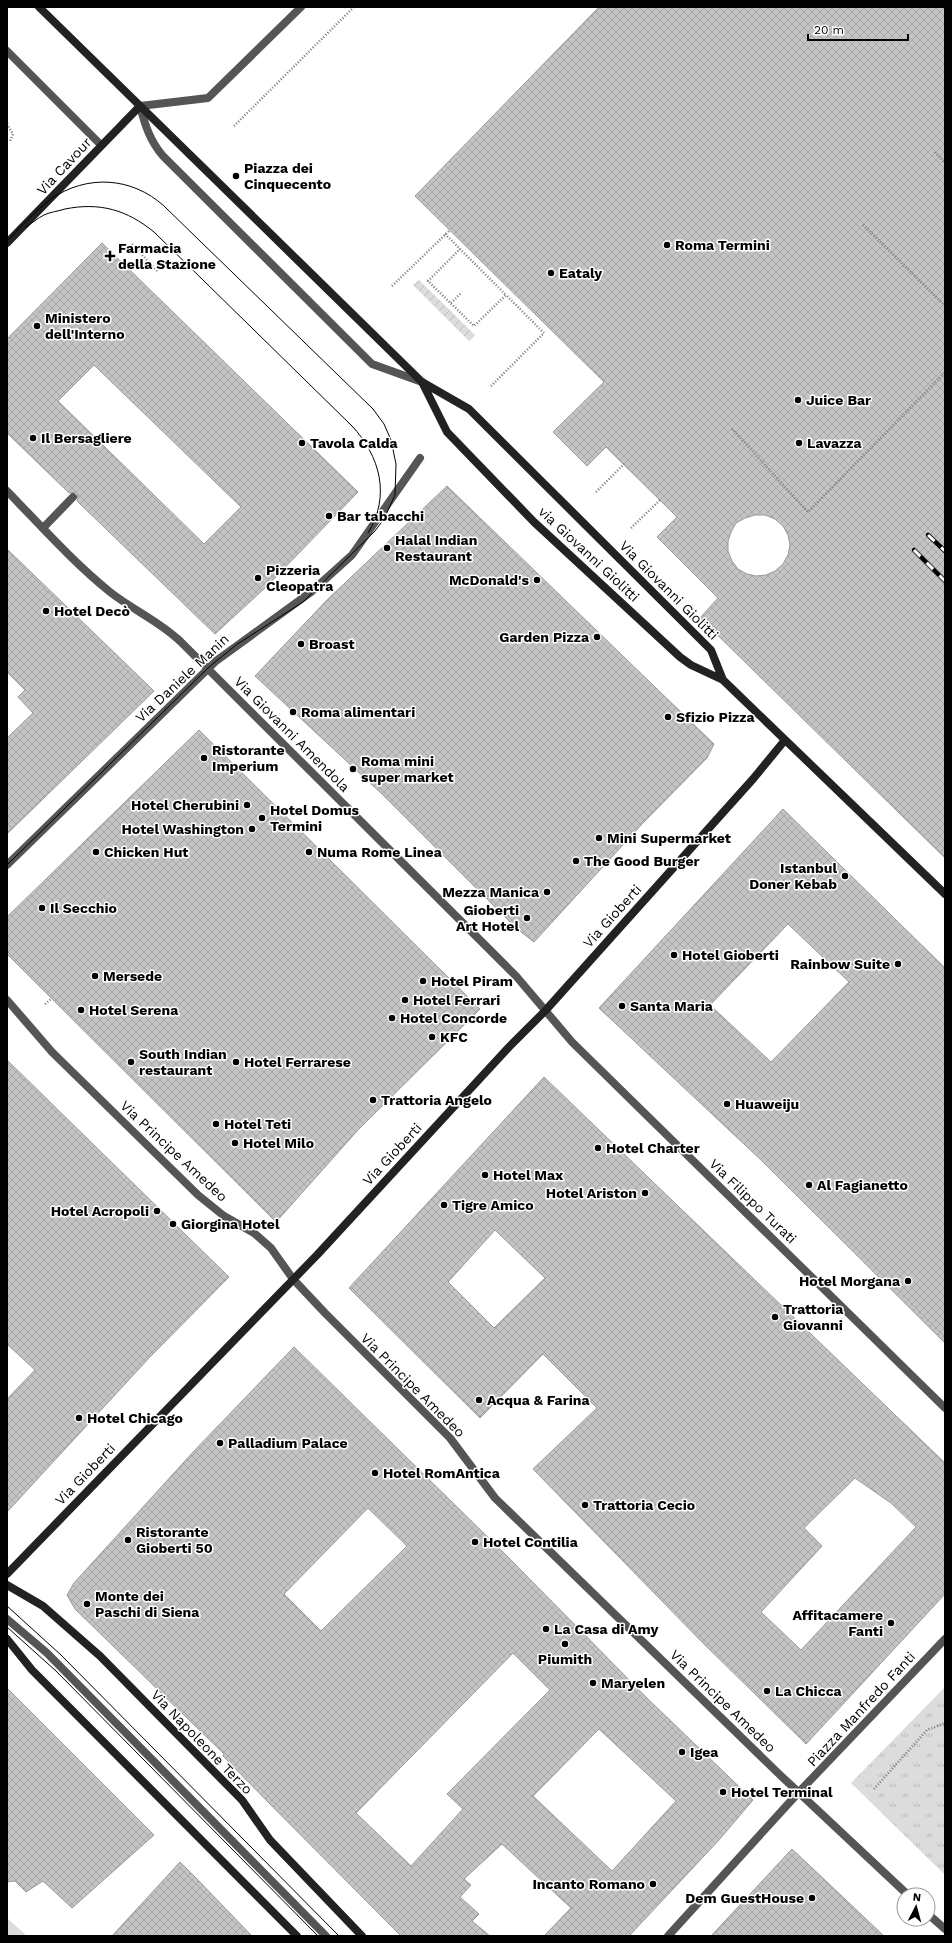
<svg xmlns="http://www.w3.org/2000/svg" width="952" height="1943" font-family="'Work Sans',sans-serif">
<defs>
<pattern id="park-tufts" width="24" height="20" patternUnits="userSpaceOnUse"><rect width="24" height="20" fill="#dcdcdc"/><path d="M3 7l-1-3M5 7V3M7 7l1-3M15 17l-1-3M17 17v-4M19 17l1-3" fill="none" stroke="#bbb"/></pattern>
<pattern id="garden-furrows" width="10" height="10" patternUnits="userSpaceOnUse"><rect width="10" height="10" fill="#dcdcdc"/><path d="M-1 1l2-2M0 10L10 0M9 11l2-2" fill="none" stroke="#bbb"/></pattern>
<pattern id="building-cross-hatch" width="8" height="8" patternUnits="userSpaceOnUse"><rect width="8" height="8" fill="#c4c4c4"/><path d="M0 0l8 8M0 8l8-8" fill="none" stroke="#a7a7a7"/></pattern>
</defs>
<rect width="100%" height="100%" fill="#fff"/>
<!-- park -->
<path fill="url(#park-tufts)" d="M945,1687V1875L851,1783Z"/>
<!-- garden -->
<path fill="url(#garden-furrows)" d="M419,280L475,335L469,341L413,285Z"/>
<!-- pitch -->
<path fill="#dcdcdc" d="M7,1918L27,1936H7Z"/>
<!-- building -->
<path fill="url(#building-cross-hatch)" stroke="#999" fill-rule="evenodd" d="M599,7H945V858L700,618L718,598L657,537L677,517L606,447L587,466L553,432L604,382L415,196ZM755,515H765L775,519L783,526L788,535L790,545L788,555L783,564L775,571L766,575L756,576L747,574L738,569L732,561L728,551V541L731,532L736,523L745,518Z
M102,243L358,492L266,587L215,634L77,501L78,498L77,493L74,492L69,493L7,433V339ZM94,365L241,507L204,544L58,401Z
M447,486L714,744L707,758L643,823L534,942L516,928L383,795L255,676L327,600Z
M7,549L154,691L7,834V738L33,713L18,697L25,690L7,672Z
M199,730L480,1009L358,1130L276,1222L7,954V917Z
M783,809L945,968V1343L761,1160L599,1008ZM788,924L849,982L771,1062L710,1005Z
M7,1060L229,1277L149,1358L7,1512V1399L35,1370L7,1344Z
M544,1077L945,1463V1594L806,1744L703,1643L533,1469L597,1408L543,1354L480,1418L349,1288ZM495,1230L545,1278L494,1328L448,1282ZM855,1478L891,1503L916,1527L801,1650L761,1612L822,1546L804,1528Z
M294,1347L506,1555L648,1699L753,1800L719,1840L629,1936H544L571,1908L502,1844L464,1879L471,1885L460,1897L479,1914L472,1921L490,1936H401L269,1803L223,1756L224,1754L75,1609L67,1595L74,1583L194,1451ZM368,1508L407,1546L321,1631L284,1594ZM513,1653L550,1690L447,1794L463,1809L411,1866L356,1813ZM599,1729L676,1801L612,1871L533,1796Z
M7,1688L154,1835L72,1908L43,1881L26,1892L15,1881L7,1882Z
M792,1849L827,1882L884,1936H711Z
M180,1862L198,1880L252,1936H112Z"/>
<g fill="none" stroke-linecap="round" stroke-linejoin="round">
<!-- path -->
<path stroke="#777" stroke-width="2.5" stroke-dasharray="1 2" stroke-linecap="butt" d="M7,124L13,134L10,141
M234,126L354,7
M935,152L945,163
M863,225L945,306
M445,234L506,295L474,326L428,281L460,249
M132,244L157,271
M392,286L450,230
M451,303L461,293
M491,386L544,333L506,295
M732,429L808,512L945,372
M596,492L624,464
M631,528L660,500
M45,1004L51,999
M874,1789L927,1730L945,1723"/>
<!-- lane -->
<path stroke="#555" stroke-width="8" d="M301,7L208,98L140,106C145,125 150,141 163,156L372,364L422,382
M43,528L73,497
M7,1619L47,1653L326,1936"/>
<!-- street -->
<path stroke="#555" stroke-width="8" d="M7,51L101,145
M7,491C40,525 73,562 110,592C133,610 159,621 180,641L516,976L572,1042L945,1408
M7,865L216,661L311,592L352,555L420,458
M7,1000L52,1052L198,1195L224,1216L254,1233L271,1248L293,1279L325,1313L450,1438L495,1498L779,1774L908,1895
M928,1914L945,1929
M668,1936L799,1792L945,1639"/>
<!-- secondary -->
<path stroke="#222" stroke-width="8" d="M39,7L422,382L469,409L711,650L723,680L945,894
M7,243L140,106
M422,382L447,432L534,522L680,657L691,665L723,680
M7,1574L317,1255L509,1047L545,1011L753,779L785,740
M7,1585L43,1606L100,1656L242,1800L270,1840L362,1936
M7,1639L32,1670L297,1936"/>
<!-- tram -->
<path stroke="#000" stroke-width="1" d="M26,227C32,223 38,218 44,215C50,212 59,211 65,209C100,202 127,210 154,232L352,426C380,456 391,496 368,533
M7,241C21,227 35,211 51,199C87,174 132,177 164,206L373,409L384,424L391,440L396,464L395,495L384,519L375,531L303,602L236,645L208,668L7,865
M7,1606L61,1655L339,1936
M7,1627L56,1671L318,1936"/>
<defs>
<path id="rail" d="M928,535L945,551
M914,550L945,581"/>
</defs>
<!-- rail casing -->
<use href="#rail" stroke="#000" stroke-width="4.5"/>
<!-- rail -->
<use href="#rail" stroke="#fff" stroke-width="3" stroke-dasharray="9" stroke-linecap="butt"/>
</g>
<!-- markers -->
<g fill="#000" stroke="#fff" stroke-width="1.5">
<circle cx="236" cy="176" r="4"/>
<circle cx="667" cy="245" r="4"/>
<path d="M108 250h4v4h4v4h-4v4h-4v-4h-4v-4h4z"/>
<circle cx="551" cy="273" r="4"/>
<circle cx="37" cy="326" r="4"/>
<circle cx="798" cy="400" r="4"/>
<circle cx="33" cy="438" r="4"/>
<circle cx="302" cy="443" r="4"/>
<circle cx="799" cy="443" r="4"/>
<circle cx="329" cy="516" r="4"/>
<circle cx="387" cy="548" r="4"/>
<circle cx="258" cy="578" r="4"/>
<circle cx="537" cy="580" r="4"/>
<circle cx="46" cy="611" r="4"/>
<circle cx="597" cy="637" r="4"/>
<circle cx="301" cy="644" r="4"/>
<circle cx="293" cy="712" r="4"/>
<circle cx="668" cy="717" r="4"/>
<circle cx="204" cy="758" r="4"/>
<circle cx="353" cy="769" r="4"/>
<circle cx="247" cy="805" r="4"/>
<circle cx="262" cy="818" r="4"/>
<circle cx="252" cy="829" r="4"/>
<circle cx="599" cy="838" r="4"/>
<circle cx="96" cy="852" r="4"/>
<circle cx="309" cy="852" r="4"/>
<circle cx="576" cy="861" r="4"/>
<circle cx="845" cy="876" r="4"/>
<circle cx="547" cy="892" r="4"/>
<circle cx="42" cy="908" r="4"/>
<circle cx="527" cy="918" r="4"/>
<circle cx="674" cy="955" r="4"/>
<circle cx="898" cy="964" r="4"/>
<circle cx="95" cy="976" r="4"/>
<circle cx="423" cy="981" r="4"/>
<circle cx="405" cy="1000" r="4"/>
<circle cx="622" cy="1006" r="4"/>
<circle cx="81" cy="1010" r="4"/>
<circle cx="392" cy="1018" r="4"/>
<circle cx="432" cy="1037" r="4"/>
<circle cx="131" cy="1062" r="4"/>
<circle cx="236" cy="1062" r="4"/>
<circle cx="373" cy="1100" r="4"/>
<circle cx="727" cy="1104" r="4"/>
<circle cx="216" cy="1124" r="4"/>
<circle cx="235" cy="1143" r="4"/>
<circle cx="598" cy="1148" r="4"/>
<circle cx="485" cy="1175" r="4"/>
<circle cx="809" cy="1185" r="4"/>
<circle cx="645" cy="1193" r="4"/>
<circle cx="444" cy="1205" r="4"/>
<circle cx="157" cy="1211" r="4"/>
<circle cx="173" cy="1224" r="4"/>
<circle cx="908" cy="1281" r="4"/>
<circle cx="775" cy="1317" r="4"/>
<circle cx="479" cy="1400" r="4"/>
<circle cx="79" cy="1418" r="4"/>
<circle cx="220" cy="1443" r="4"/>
<circle cx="375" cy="1473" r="4"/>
<circle cx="585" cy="1505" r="4"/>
<circle cx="128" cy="1540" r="4"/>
<circle cx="475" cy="1542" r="4"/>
<circle cx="87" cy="1604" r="4"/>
<circle cx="891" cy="1623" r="4"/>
<circle cx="546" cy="1629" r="4"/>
<circle cx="565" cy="1644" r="4"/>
<circle cx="593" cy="1683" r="4"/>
<circle cx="767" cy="1691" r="4"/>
<circle cx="682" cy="1752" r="4"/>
<circle cx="723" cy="1792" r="4"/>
<circle cx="653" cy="1884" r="4"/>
<circle cx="812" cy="1898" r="4"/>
</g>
<g text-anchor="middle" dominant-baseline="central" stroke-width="3" stroke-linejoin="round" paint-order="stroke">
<!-- street labels -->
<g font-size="14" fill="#000" stroke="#fff">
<text transform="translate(64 166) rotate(-47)">Via Cavour</text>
<text transform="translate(589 554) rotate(43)">via Giovanni Giolitti</text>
<text transform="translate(669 590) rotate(45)">Via Giovanni Giolitti</text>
<text transform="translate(182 678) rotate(-43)">Via Daniele Manin</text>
<text transform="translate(292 734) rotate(45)">Via Giovanni Amendola</text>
<text transform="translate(612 916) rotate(-48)">Via Gioberti</text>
<text transform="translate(174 1151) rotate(43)">Via Principe Amedeo</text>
<text transform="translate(392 1154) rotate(-47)">Via Gioberti</text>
<text transform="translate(753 1201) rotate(44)">Via Filippo Turati</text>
<text transform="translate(413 1385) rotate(45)">Via Principe Amedeo</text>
<text transform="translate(85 1474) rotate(-46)">Via Gioberti</text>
<text transform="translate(723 1701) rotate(44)">Via Principe Amedeo</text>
<text transform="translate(861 1709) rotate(-47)">Piazza Manfredo Fanti</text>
<text transform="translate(202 1742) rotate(46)">Via Napoleone Terzo</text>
</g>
<!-- poi labels -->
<g font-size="14" font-weight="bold" fill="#000" stroke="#fff" text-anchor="start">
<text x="244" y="168">Piazza dei<tspan x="244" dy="16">Cinquecento</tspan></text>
<text x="675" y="245">Roma Termini</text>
<text x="118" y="248">Farmacia<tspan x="118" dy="16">della Stazione</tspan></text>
<text x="559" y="273">Eataly</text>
<text x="45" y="318">Ministero<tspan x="45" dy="16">dell'Interno</tspan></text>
<text x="806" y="400">Juice Bar</text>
<text x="41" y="438">Il Bersagliere</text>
<text x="310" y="443">Tavola Calda</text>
<text x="807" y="443">Lavazza</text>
<text x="337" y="516">Bar tabacchi</text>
<text x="395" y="540">Halal Indian<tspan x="395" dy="16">Restaurant</tspan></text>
<text x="266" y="570">Pizzeria<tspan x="266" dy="16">Cleopatra</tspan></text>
<text x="529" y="580" text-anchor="end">McDonald's</text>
<text x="54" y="611">Hotel Decò</text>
<text x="589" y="637" text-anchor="end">Garden Pizza</text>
<text x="309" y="644">Broast</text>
<text x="301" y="712">Roma alimentari</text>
<text x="676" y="717">Sfizio Pizza</text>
<text x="212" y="750">Ristorante<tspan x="212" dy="16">Imperium</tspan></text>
<text x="361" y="761">Roma mini<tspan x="361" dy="16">super market</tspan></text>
<text x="239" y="805" text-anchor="end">Hotel Cherubini</text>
<text x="270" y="810">Hotel Domus<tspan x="270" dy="16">Termini</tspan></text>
<text x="244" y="829" text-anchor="end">Hotel Washington</text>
<text x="607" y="838">Mini Supermarket</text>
<text x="104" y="852">Chicken Hut</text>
<text x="317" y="852">Numa Rome Linea</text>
<text x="584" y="861">The Good Burger</text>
<text x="837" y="868" text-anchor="end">Istanbul<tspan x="837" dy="16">Doner Kebab</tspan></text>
<text x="539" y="892" text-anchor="end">Mezza Manica</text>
<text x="50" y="908">Il Secchio</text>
<text x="519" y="910" text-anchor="end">Gioberti<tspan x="519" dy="16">Art Hotel</tspan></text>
<text x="682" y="955">Hotel Gioberti</text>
<text x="890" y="964" text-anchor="end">Rainbow Suite</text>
<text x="103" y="976">Mersede</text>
<text x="431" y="981">Hotel Piram</text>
<text x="413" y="1000">Hotel Ferrari</text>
<text x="630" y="1006">Santa Maria</text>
<text x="89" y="1010">Hotel Serena</text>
<text x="400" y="1018">Hotel Concorde</text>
<text x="440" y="1037">KFC</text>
<text x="139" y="1054">South Indian<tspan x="139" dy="16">restaurant</tspan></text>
<text x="244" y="1062">Hotel Ferrarese</text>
<text x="381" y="1100">Trattoria Angelo</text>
<text x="735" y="1104">Huaweiju</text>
<text x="224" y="1124">Hotel Teti</text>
<text x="243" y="1143">Hotel Milo</text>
<text x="606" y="1148">Hotel Charter</text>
<text x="493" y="1175">Hotel Max</text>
<text x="817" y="1185">Al Fagianetto</text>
<text x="637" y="1193" text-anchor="end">Hotel Ariston</text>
<text x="452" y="1205">Tigre Amico</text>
<text x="149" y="1211" text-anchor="end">Hotel Acropoli</text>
<text x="181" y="1224">Giorgina Hotel</text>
<text x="900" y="1281" text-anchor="end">Hotel Morgana</text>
<text x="783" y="1309">Trattoria<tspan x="783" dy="16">Giovanni</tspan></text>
<text x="487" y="1400">Acqua &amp; Farina</text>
<text x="87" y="1418">Hotel Chicago</text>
<text x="228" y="1443">Palladium Palace</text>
<text x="383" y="1473">Hotel RomAntica</text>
<text x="593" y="1505">Trattoria Cecio</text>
<text x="136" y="1532">Ristorante<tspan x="136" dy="16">Gioberti 50</tspan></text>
<text x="483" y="1542">Hotel Contilia</text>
<text x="95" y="1596">Monte dei<tspan x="95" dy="16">Paschi di Siena</tspan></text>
<text x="883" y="1615" text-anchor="end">Affitacamere<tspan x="883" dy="16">Fanti</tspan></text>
<text x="554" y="1629">La Casa di Amy</text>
<text x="565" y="1659" text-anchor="middle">Piumith</text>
<text x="601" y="1683">Maryelen</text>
<text x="775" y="1691">La Chicca</text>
<text x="690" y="1752">Igea</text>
<text x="731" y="1792">Hotel Terminal</text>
<text x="645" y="1884" text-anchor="end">Incanto Romano</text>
<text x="804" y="1898" text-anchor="end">Dem GuestHouse</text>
</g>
</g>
<!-- border -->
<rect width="952" height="1943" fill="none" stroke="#000000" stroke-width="16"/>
<!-- north arrow -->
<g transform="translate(916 1907) rotate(6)"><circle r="19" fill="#ffffff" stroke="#999999"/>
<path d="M0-3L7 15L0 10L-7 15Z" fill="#000000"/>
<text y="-6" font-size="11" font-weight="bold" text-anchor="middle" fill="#000000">N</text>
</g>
<!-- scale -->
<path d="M808 34v6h100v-6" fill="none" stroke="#000000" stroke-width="2"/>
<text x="814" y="34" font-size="12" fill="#000000" stroke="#ffffff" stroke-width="3" paint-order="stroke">20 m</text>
</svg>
